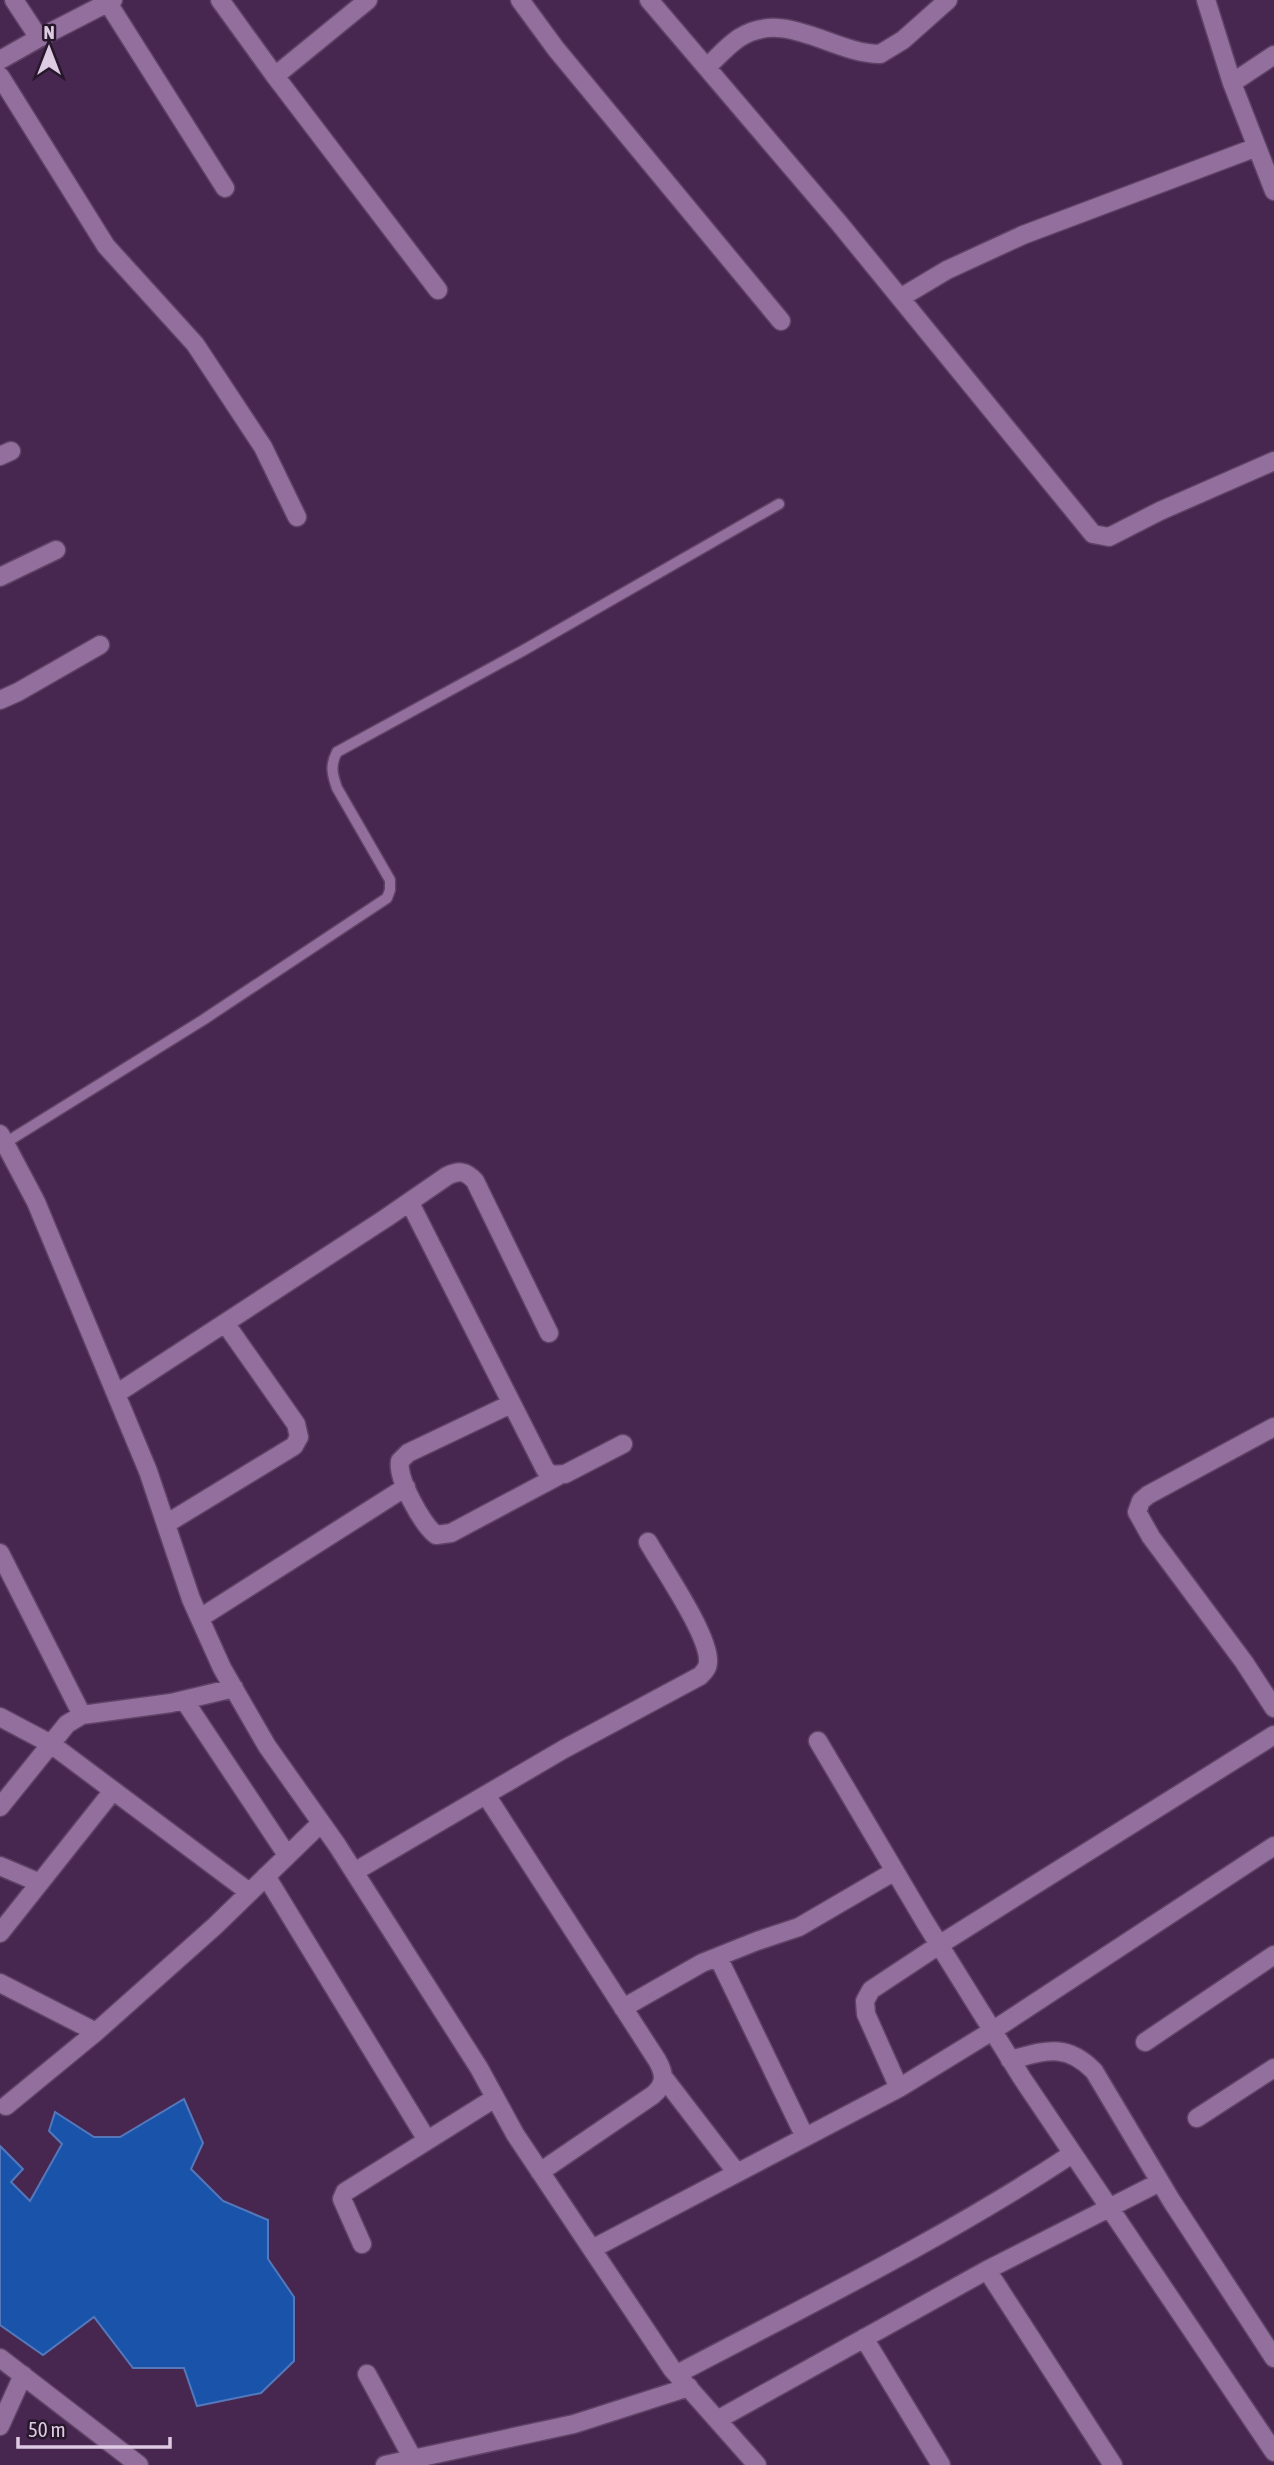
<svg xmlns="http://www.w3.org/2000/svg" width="1274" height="2465" font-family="'Asap Condensed',sans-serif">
<rect width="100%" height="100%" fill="#472750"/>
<!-- water -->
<path fill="#1954aa" stroke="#5478bb" stroke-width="2" d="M184,2099L203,2143L191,2169L223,2201L268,2220V2259L294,2297V2361L261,2393L197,2406L184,2368H133L94,2317L43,2355L0,2325V2146L23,2169L11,2182L30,2201L62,2144L49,2131L55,2112L94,2137H120Z"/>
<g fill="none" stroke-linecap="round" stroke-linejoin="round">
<defs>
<path id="service" d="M5,1143L203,1020L387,898L390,890V880L337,788C332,774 330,765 337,752L524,650L779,504"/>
<path id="minor" d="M14,0L39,38
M220,0L275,76L438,290
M520,0L556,49L781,321
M649,0L839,223L1093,534L1109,537L1160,511L1274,461
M1206,0L1232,83L1274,191
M108,3L225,188
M0,60L39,38L113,0
M707,67C717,58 727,46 739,38C785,8 833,54 880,54L903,40L948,0
M0,76L106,246L195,344L263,447L297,517
M275,76L368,0
M1232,83L1274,55
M900,298L947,270L1023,235L1257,147
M0,456L11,451
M0,577L56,550
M0,700L18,692L100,645
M0,1134L36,1202L148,1471L191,1599L222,1668L267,1746L337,1845L479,2068L515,2134L672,2369L757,2465
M410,1203L545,1469L551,1475L565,1474L623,1444
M116,1394L386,1218L447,1176C459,1170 466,1171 475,1181L549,1333
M511,1404L408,1453L400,1461C397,1479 422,1524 436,1535L451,1533L558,1476
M1274,1427L1148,1495L1141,1501L1137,1512L1151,1537L1244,1662L1274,1708
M166,1524L294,1446L299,1437L296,1424L225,1323
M0,1553L82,1715
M200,1618L406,1487
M184,1700L287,1855
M0,1717L51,1744L249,1892
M818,1741L925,1922L1022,2078L1274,2452
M486,1795L657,2060C665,2074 666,2084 653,2095L540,2172
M0,1807L67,1724L82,1715L171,1703L234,1688
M0,1866L40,1883
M354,1872L564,1749L700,1676C704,1672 708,1668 708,1662C710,1636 662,1567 648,1542
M266,1876L427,2140
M0,1933L112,1792
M718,1957L805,2137
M0,1983L96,2032
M623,2008L702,1963L757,1941L799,1927L895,1871
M1145,2042L1274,1955
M1010,2060C1045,2051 1066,2042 1094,2071L1171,2200L1274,2358
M664,2078L737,2173
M899,2088L866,2014L865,2001L871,1990L939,1945L1274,1735
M6,2106L96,2032L215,1926L321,1823
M1197,2118L1274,2068
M362,2244L342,2199L345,2192L495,2098
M592,2249L899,2088L992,2031L1274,1846
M987,2270L1113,2465
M864,2338L941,2465
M0,2358L139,2465
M367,2374L413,2459
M677,2374C810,2304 947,2237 1072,2154
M717,2420L987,2270L1160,2182
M0,2426L23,2375
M385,2465L574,2424L689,2387"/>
</defs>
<!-- service casing -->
<use href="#service" stroke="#5f4366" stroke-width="13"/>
<!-- minor casing -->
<use href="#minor" stroke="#5f4366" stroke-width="21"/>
<!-- service -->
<use href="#service" stroke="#936f9d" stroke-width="10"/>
<!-- minor -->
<use href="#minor" stroke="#936f9d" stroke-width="18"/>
</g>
<!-- north arrow -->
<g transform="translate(49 49)" stroke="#26172a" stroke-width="5" paint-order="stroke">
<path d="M0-5L12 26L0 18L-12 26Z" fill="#decbe3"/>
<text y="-10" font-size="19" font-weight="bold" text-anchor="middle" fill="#decbe3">N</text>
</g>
<!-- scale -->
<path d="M18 2437v10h152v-10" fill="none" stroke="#decbe3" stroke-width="3.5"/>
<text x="28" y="2437" font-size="21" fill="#decbe3" stroke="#26172a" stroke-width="5" paint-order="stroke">50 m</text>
</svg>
